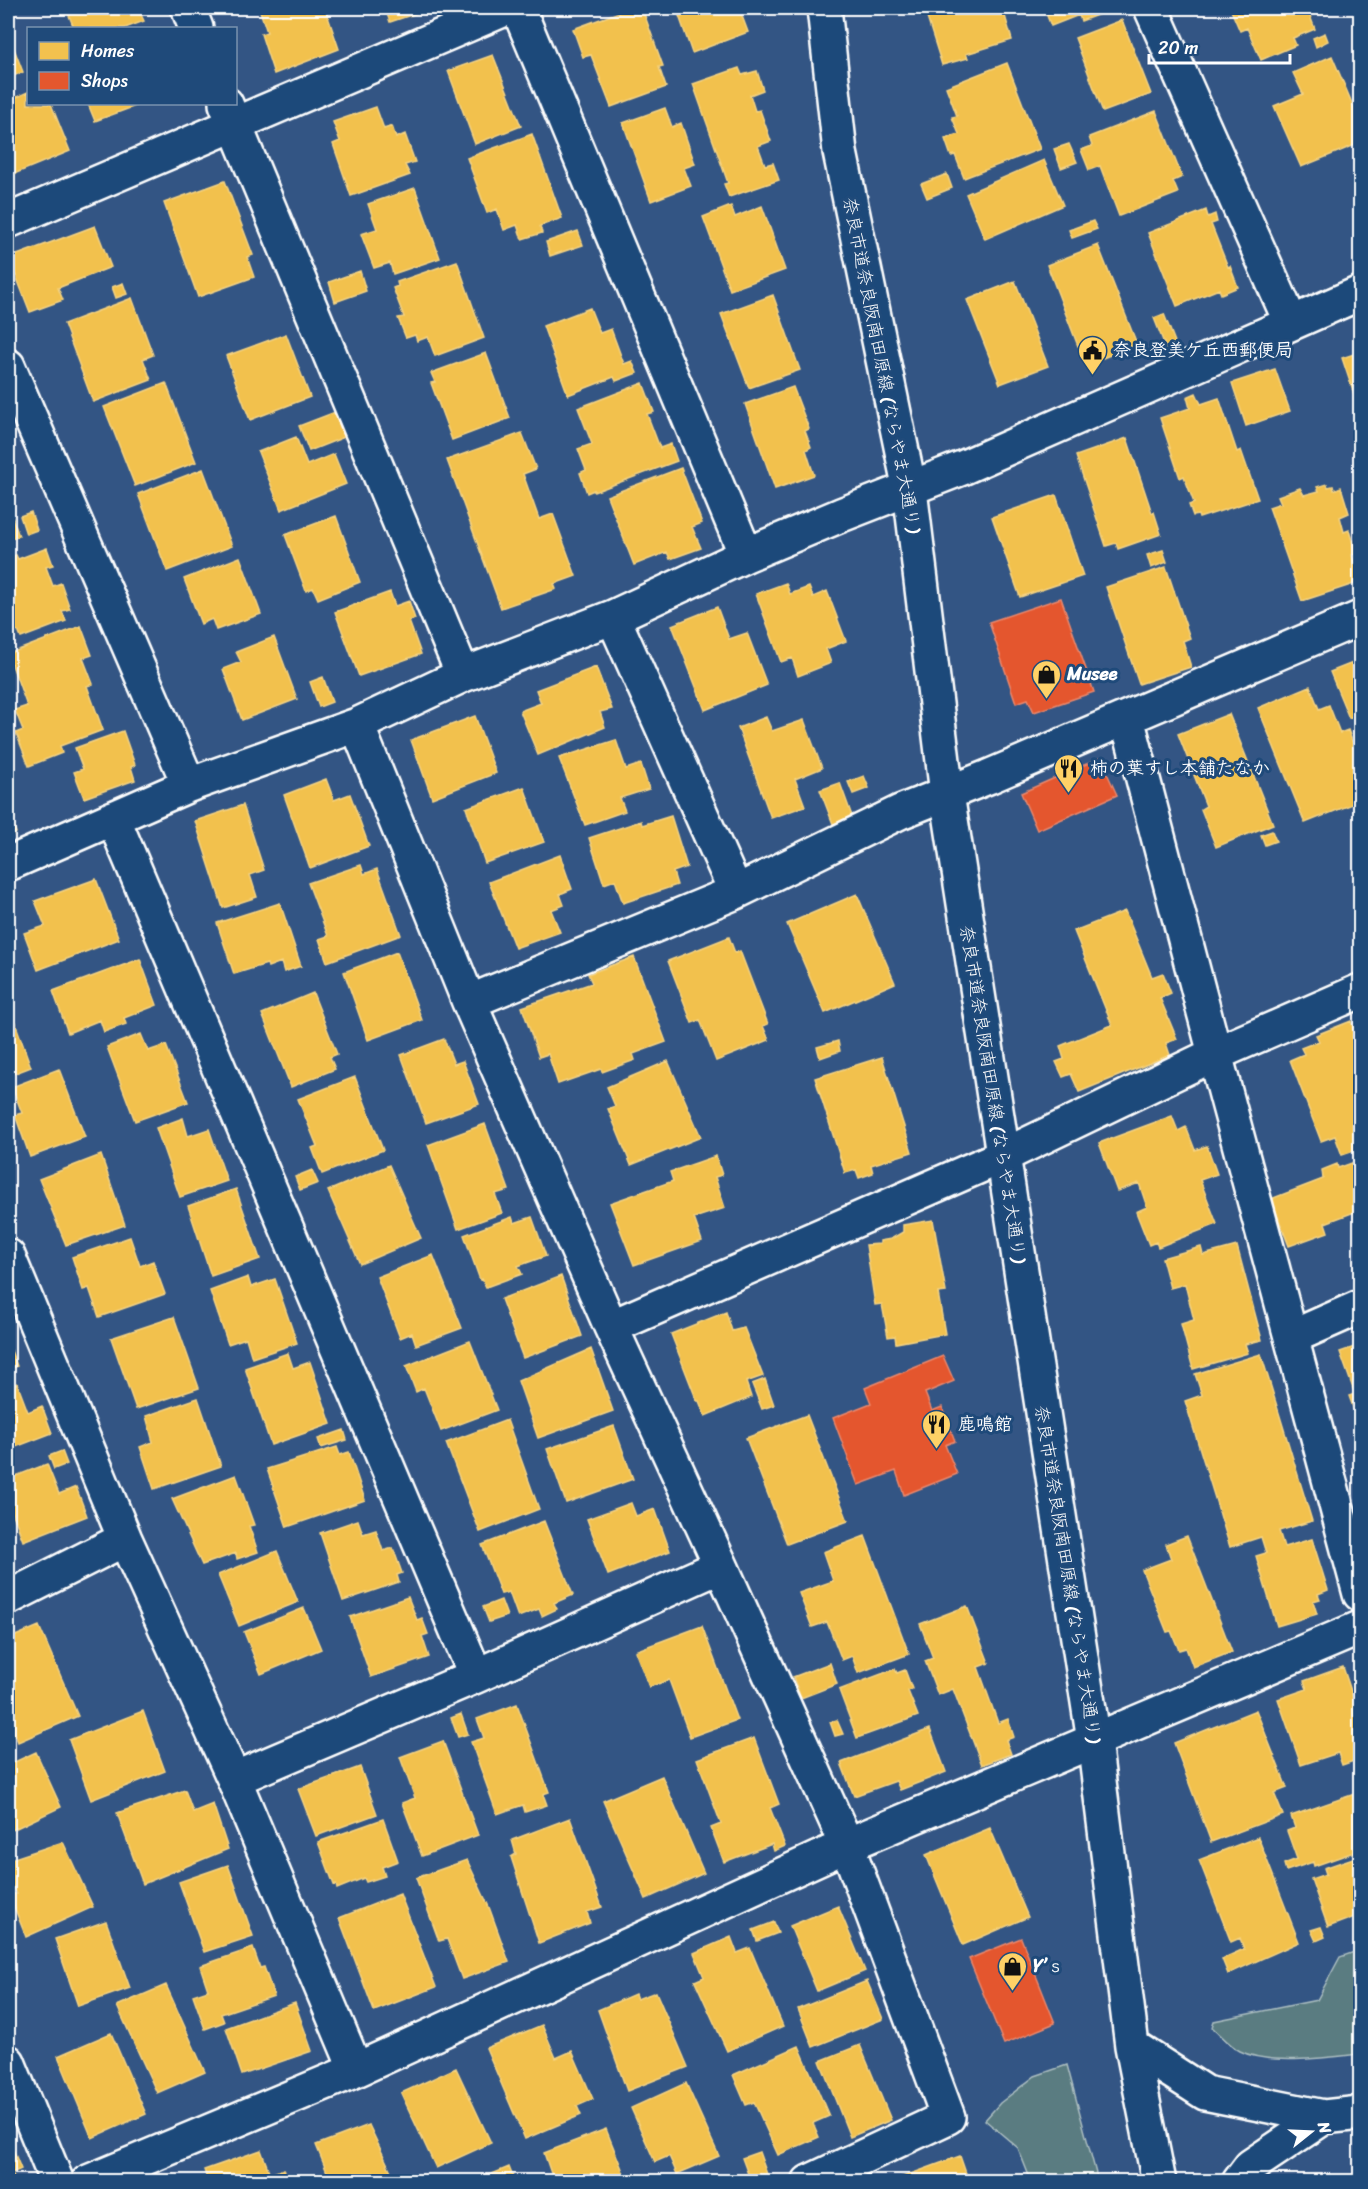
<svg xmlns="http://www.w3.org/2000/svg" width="1368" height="2189" font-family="Sriracha,'Klee One',sans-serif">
<rect width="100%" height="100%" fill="#335584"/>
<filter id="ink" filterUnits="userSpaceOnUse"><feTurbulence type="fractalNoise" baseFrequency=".0167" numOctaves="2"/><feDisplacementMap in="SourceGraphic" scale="12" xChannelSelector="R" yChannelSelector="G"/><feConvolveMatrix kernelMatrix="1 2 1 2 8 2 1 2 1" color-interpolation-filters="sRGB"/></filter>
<g filter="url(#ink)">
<!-- green -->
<path fill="#5a7c81" stroke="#acbec0" stroke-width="1.5" d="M1360,1950V2054C1328,2057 1269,2066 1240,2051C1230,2046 1220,2034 1212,2027L1214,2021L1317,2000L1340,1957Z
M1067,2065L1098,2181H1031L1018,2148L985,2120L1000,2103L1035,2076Z"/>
<!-- homes -->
<path fill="#f2c14e" stroke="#f6d483" stroke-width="1.5" d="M66,8H138L144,21L125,28H74Z
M259,8H325L339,49L274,74L261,34L267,32Z
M385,8H432L390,22Z
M625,8H642L663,66L659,67L666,87L611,107L591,55L583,57L573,29L625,10Z
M681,8H739L748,32L692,53L677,10Z
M924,8H994L995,11L1003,9L1012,40L966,54L968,58L942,65Z
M1044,8H1116L1081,21L1079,15L1051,26Z
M1230,8H1307L1315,29L1293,38L1296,45L1261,60L1247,28L1240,31Z
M1122,20L1151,94L1103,112L1075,38Z
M8,33L23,72L8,78Z
M1325,33L1328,41L1316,47L1313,38Z
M493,55L521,126L475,144L448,71Z
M1332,56L1360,122V143L1301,167L1274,106L1303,94L1293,73Z
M1007,63L1040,149L964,178L955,155L951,156L945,139L959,134L952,117L957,116L946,87Z
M739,68L742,75L757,71L763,90L750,95L755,111L760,110L771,141L758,146L765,165L773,163L779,180L729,197L724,184L728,183L693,84Z
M28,92V104H51L70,151L14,174L8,159V101Z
M88,104H141L95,121Z
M376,107L384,129L392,126L396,138L405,134L415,162L405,165L410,175L351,196L333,144L340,141L333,122Z
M665,108L672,127L681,123L695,164L684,168L691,186L651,201L623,123Z
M1156,111L1182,177L1173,181L1178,193L1119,216L1100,166L1089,170L1081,150L1092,146L1089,137Z
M532,134L562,218L540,226L542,233L522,239L517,225L504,230L497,209L487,213L467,158Z
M1069,144L1077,162L1061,168L1054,149Z
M1044,160L1063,205L985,239L966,194Z
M947,174L952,188L927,198L921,184Z
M225,181L253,255L247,257L254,277L198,297L164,203Z
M415,188L440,258L393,274L390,263L374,268L361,234L377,229L368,204Z
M731,206L735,217L762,206L785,270L730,290L703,217Z
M1206,210L1208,217L1215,214L1217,222L1211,224L1228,267L1230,266L1238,287L1221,294L1219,289L1177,306L1148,233Z
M1093,221L1097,229L1072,238L1069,230Z
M95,226L111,267L58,288L63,300L30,312L9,258Z
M578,231L583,245L550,256L546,242Z
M1098,245L1137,344L1103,358L1096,339L1078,346L1047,265Z
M457,261L484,338L435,356L428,337L417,341L415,335L406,338L398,318L404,317L393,288L398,286L397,282Z
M360,271L366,291L335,302L329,282Z
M1015,281L1048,366L1000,384L967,300Z
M123,283L127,294L116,298L112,287Z
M773,295L800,370L749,388L721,314Z
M132,298L153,355L143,359L151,380L93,402L64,324Z
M590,308L600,333L611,329L624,364L632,361L637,373L616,381L614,377L568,395L543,326Z
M1164,314L1177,347L1167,351L1154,318Z
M286,334L310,397L250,420L226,356Z
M1360,352V412L1342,358Z
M486,353L510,418L452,440L431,383L435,382L431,373Z
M1275,369L1290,411L1246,426L1232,383Z
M166,383L196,462L135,486L104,407Z
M643,383L654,412L647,414L660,448L671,444L677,461L594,492V490L587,493L580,473L586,470L578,449L592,444L578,408Z
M793,387L809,429L805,431L811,447L806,450L814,475L775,489L745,404Z
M1196,393L1201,404L1219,398L1237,452L1241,450L1258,499L1199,518L1198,515L1193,516L1189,505L1194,503L1184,476L1180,478L1160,418L1190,408L1187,397Z
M338,411L347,436L309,451L299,426Z
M522,433L536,469L523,474L539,519L553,514L576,576L554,584L556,589L501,608L447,460Z
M296,437L307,465L334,454L346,484L281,510L258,452Z
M1127,438L1152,513L1154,512L1161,534L1118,549L1116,543L1106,546L1076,456Z
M681,468L702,523L692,527L701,548L670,559L667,552L634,565L607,496Z
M203,469L232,546L167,571L138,494Z
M1327,484L1328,487L1333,486L1334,490L1341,487L1349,513L1340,517L1344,532L1349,530L1356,554L1352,555L1360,582L1302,601L1269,507L1281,503L1278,496L1300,488L1304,495L1319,491L1317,487Z
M1056,495L1083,576L1020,597L992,517Z
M8,506L19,536L8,540Z
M31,512L37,530L26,534L20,516Z
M336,516L360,582L318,599L313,588L306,591L285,535Z
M47,548L53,565L46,567L53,586L61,583L70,609L62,611L66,621L21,638L18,631L8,634V558L16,555L18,559Z
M1163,550L1167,562L1151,568L1147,555Z
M240,557L261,614L216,630L212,619L201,624L184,579Z
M1166,567L1190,638L1183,641L1191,667L1139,684L1106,587Z
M786,583L790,594L809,587L813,597L827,591L846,641L826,649L831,663L798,676L792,658L781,662L756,594Z
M390,592L395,606L409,601L415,619L409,621L421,654L359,676L335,612Z
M717,607L729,639L747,633L767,685L705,710L672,625Z
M81,626L92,655L83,658L93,684L87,686L103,730L60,746L62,753L29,766L16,733L23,730L15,710L27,706L8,654Z
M274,637L297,699L242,720L223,669L241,662L236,652Z
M1360,660V714L1349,718L1330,672Z
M596,667L612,709L600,712L605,727L538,755L520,711L541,703L536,690Z
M323,677L332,702L319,707L310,682Z
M1310,686L1319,709L1329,705L1340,733L1348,730L1360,762V801L1305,823L1258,708Z
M1229,714L1273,824L1216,847L1201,809L1206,806L1178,734Z
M475,716L496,773L432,798L411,740Z
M766,717L772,731L804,720L822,768L795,779L805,806L771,818L738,728Z
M123,731L135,765L131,767L135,780L84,798L74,772L83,769L75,748Z
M616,740L626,769L641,764L649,789L620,798L625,811L585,825L559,758Z
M864,776L869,788L853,794L848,782Z
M326,779L334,800L350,794L369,846L310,868L284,795Z
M840,783L852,816L833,824L820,790Z
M524,787L544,842L485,863L466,808Z
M243,805L264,870L250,875L257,897L223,908L195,821Z
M8,812L16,833L8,837Z
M671,816L687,867L673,872L677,885L623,903L615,880L604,884L589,838L641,821L642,825Z
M1272,831L1276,841L1265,845L1261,835Z
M560,855L572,889L560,894L564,905L551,910L560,932L515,948L489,882Z
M361,865L364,874L377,869L401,935L327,962L319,939L328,936L308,883Z
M96,879L119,939L38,970L24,933L45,926L35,901Z
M857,894L895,983L825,1013L787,924Z
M280,903L301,966L284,972L281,962L268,967L267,964L234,974L217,923Z
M1125,911L1152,977L1163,973L1171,993L1160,998L1177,1039L1166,1043L1170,1055L1079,1092L1071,1074L1063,1077L1056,1062L1064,1059L1060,1046L1112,1025L1074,931Z
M729,937L735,953L740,951L768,1024L763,1026L769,1040L716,1061L700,1020L692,1023L668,961Z
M397,952L422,1020L368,1040L344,972Z
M634,957L666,1042L633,1054L635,1060L602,1072L601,1069L558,1084L548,1054L539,1057L522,1007L592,983L588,974Z
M140,959L157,1005L124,1018L126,1024L104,1032L100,1020L68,1033L53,991Z
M313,993L337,1054L330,1057L335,1069L291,1087L262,1014Z
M8,1003L31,1067L8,1076Z
M1351,1021L1360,1047V1149L1342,1155L1335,1136L1321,1141L1290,1060L1304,1054L1301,1048L1319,1041L1316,1035Z
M141,1034L148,1051L166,1045L188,1102L135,1121L107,1047Z
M444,1039L454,1064L463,1061L479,1104L426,1123L401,1055Z
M838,1041L840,1051L820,1058L817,1047Z
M882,1057L912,1152L871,1165L873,1173L859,1178L856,1170L845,1173L815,1078Z
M668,1061L701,1137L631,1165L608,1109L615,1106L607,1087Z
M59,1069L85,1137L30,1157L15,1115L22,1113L12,1087Z
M355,1077L383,1150L322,1174L312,1148L317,1146L298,1099Z
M1172,1116L1178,1131L1186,1127L1195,1150L1207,1146L1217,1174L1200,1180L1217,1224L1158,1247L1156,1242L1149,1245L1136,1212L1147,1207L1139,1183L1117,1191L1099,1143Z
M183,1118L188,1136L209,1129L227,1181L180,1197L156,1128Z
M485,1124L509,1190L495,1194L502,1213L458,1229L428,1145Z
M101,1155L125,1225L66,1245L39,1179Z
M716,1156L722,1175L715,1177L725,1208L694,1218L702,1241L634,1265L610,1203L673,1181L670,1172Z
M1360,1160V1210L1325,1223L1328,1232L1289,1246L1271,1199L1323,1179L1322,1170L1337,1164L1338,1168Z
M389,1165L421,1238L360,1264L328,1191Z
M312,1170L318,1183L300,1190L295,1177Z
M236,1189L260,1259L211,1276L188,1206Z
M512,1217L514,1223L532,1217L546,1256L518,1266L522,1274L486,1287L482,1279L480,1280L464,1235Z
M933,1220L946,1292L938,1293L945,1334L896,1343L895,1336L888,1337L882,1304L875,1305L866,1245L880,1244V1241L891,1239L903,1232V1225Z
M130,1237L140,1266L153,1261L165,1294L99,1317L89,1288L83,1290L72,1257Z
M1237,1246L1262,1340L1245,1344L1248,1353L1193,1369L1181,1324L1194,1320L1185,1284L1170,1288L1162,1258L1201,1247L1203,1255Z
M433,1255L462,1328L416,1345L412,1333L400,1338L377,1277Z
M561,1276L582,1336L523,1358L501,1299Z
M248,1277L251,1287L275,1279L297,1343L252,1358L246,1338L228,1344L210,1291Z
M726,1312L732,1331L744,1328L763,1376L746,1382L751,1397L705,1416L699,1401H697L671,1334Z
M174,1317L199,1388L136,1409L111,1338Z
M470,1341L497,1410L441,1431L424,1388L416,1392L406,1366Z
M8,1343L17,1366L8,1370Z
M1360,1345V1420L1358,1421L1349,1396L1355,1394L1340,1352Z
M591,1349L613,1411L538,1438L518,1381Z
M288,1353L293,1368L310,1362L331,1424L271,1445L245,1368Z
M1261,1354L1312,1521L1279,1531L1284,1547L1312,1539L1328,1590L1318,1594L1320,1599L1313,1601L1317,1614L1277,1626L1256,1556L1266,1553L1261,1537L1230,1547L1185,1401L1202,1395L1195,1374Z
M765,1379L774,1405L762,1409L752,1384Z
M17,1383L28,1412L42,1406L52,1433L8,1450V1387Z
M198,1398L221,1466L154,1489L140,1447L153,1442L146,1416Z
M807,1415L848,1521L787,1544L746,1438Z
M507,1420L539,1509L480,1532L446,1443Z
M614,1426L633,1479L566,1503L547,1449Z
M344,1430L347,1440L321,1448L318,1439Z
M337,1447L340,1455L349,1452L365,1500L287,1527L267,1469Z
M62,1451L67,1464L54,1469L49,1456Z
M47,1464L59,1494L76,1487L87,1516L23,1541L8,1500V1479Z
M236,1475L254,1525L249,1526L258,1552L237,1559L236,1553L202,1565L172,1499Z
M631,1503L636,1516L655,1509L670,1551L608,1575L587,1519Z
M358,1520L363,1534L376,1530L383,1551L393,1548L402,1573L397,1575L399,1582L343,1601L320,1533Z
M544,1521L573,1595L554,1603L557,1609L542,1616L539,1609L518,1617L509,1592L501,1594L482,1545Z
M865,1536L909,1654L858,1673L852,1656L842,1660L827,1622L812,1627L799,1593L833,1581L823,1552Z
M1187,1536L1232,1652L1193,1667L1186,1648L1179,1650L1171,1631L1167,1632L1142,1570L1171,1559L1166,1544Z
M277,1551L298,1602L239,1626L218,1575Z
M408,1597L417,1620L422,1618L428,1634L422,1636L429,1657L371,1677L350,1617Z
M501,1600L507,1616L489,1622L483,1607Z
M967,1606L989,1663L978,1667L998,1723L1008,1719L1014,1737L1006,1740L1011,1754L982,1765L953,1689L938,1695L925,1661L933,1658L920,1624Z
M304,1608L321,1649L261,1674L244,1632Z
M39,1626L78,1716L18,1742L8,1717V1639Z
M702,1626L737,1720L690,1737L669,1680L649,1687L635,1651Z
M830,1663L837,1684L801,1698L793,1677Z
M1343,1667L1360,1718V1759L1342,1765L1338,1753L1301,1765L1278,1699L1307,1689L1304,1681Z
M895,1669L897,1673L905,1670L912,1689L908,1691L918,1716L857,1738L839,1690Z
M517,1704L549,1792L543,1794L547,1805L525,1812L523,1805L497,1814L471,1742L484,1738L477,1719Z
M1256,1710L1287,1788L1274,1793L1283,1815L1211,1842L1174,1743Z
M143,1711L165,1771L91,1800L69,1740Z
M461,1714L468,1734L458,1737L451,1718Z
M837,1720L843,1734L835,1736L830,1722Z
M930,1729L946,1772L900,1790L896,1781L854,1796L841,1763Z
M754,1738L779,1804L770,1808L785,1846L774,1851L772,1844L724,1862L711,1828L721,1824L697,1759Z
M443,1741L478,1835L422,1856L402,1803L415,1798L400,1757Z
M36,1752L61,1807L8,1832V1765Z
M360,1767L377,1814L316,1836L298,1789Z
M662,1776L704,1873L646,1899L603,1801Z
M185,1790L193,1812L213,1804L228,1849L143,1884L117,1813Z
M1360,1792V1806L1356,1808L1360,1822V1850L1314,1866L1313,1862L1286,1871L1284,1864L1297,1859L1287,1831L1295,1828L1291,1816Z
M570,1818L602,1907L587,1912L590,1923L539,1943L511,1857L516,1854L512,1840Z
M383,1819L398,1861L382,1867L385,1876L366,1882L364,1878L337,1889L336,1884L334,1885L318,1842Z
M990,1828L1028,1917L963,1945L926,1855Z
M1258,1837L1299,1942L1228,1974L1222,1959L1244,1949L1240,1938L1231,1942L1199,1860Z
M63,1842L93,1907L26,1937L9,1894H17L8,1875V1860Z
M1359,1856L1360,1860V1915L1328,1927L1311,1879L1326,1874L1324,1868Z
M467,1860L489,1907L509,1962L462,1979L447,1939L439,1941L416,1878Z
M228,1865L253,1936L204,1952L179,1882Z
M400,1894L436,1987L374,2011L339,1918Z
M838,1906L865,1971L817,1991L790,1926Z
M106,1921L130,1988L78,2006L55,1939Z
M774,1922L778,1933L757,1941L753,1930Z
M1321,1927L1325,1937L1316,1941L1311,1930Z
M731,1937L737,1953L750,1948L783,2026L727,2051L695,1981L704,1977L694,1953Z
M253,1948L260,1968L264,1967L274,1996L221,2014L224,2022L205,2029L193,1995L208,1990L200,1966Z
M867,1981L883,2019L813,2047L798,2009Z
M166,1985L205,2072L157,2093L117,2006Z
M656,1992L688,2067L627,2091L598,2010L635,1994L637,1999Z
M295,2003L312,2051L242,2075L226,2028Z
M542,2025L556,2058L572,2051L593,2099L577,2106L581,2115L525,2139L486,2048Z
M111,2033L146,2114L92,2138L58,2056Z
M860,2045L891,2120L850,2137L820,2061Z
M799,2046L829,2116L813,2123L819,2137L778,2155L754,2102L746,2105L733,2075Z
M456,2068L491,2143L436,2168L401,2093Z
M686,2083L719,2156L677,2174L669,2156L655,2162L631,2108Z
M369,2125L396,2182H331L316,2145Z
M606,2129L626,2179L621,2182H554L544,2153Z
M8,2137L21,2169L12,2173L15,2181L13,2182H8Z
M261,2150L270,2174L284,2169L289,2182H208L204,2170Z
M759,2152L768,2177L751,2182L742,2158Z
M960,2156L969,2182H898L897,2179Z
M509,2167L515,2182H473Z"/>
<!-- shops -->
<path fill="#e4572e" stroke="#ec896d" stroke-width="1.5" d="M1061,598L1094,692L1034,712L1028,699L1016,703L989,622Z
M1100,758L1117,795L1037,830L1021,793Z
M943,1356L954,1381L925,1393L932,1411L942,1407L955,1441L945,1445L957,1474L904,1495L896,1471L858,1485L833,1418L871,1403L865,1388Z
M1021,1938L1055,2023L1004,2044L969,1959Z"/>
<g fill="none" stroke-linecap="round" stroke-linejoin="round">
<defs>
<path id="minor" d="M188,8L196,28
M518,8L746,555
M1151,8L1291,323
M226,104L463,675
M8,221L507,8
M8,366L189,785
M613,617L736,892
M1127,718L1215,1054L1360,1594
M357,725L469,1002L611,1327L721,1566L847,1845L948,2117L809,2182
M113,818L476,1676
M8,864L189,785L357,725L463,675L613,617L746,555L841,515L962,468L1360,293
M469,1002L736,892L900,812L988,777L1360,618
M8,1256L125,1539L234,1779L356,2070
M611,1327L1003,1156L1215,1054L1360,991
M1292,1337L1360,1307
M8,1598L125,1539
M234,1779L476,1676L721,1566
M8,2062L57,2182
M88,2182L356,2070L847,1845L1360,1628"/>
<path id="tertiary" d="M824,8L840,152L910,490L947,794L1094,1741L1132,2046L1159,2182
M1132,2046L1205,2093L1324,2117L1360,2113
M1239,2182L1251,2166L1324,2117"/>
</defs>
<!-- minor casing -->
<use href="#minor" stroke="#fff" stroke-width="38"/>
<!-- tertiary casing -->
<use href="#tertiary" stroke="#fff" stroke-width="38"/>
<!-- minor -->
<use href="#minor" stroke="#1f4a7a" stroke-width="33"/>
<!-- tertiary -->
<use href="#tertiary" stroke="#1f4a7a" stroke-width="33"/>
</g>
</g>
<!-- icons -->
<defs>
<symbol id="civic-pin" viewBox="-11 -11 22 30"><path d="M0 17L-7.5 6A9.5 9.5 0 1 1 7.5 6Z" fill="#ffd166" stroke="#1f4a7a"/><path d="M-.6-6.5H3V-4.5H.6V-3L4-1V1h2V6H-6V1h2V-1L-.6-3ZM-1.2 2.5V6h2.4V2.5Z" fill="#111"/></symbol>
<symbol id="shop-pin" viewBox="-11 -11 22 30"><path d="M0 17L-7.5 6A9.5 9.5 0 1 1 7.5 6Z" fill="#ffd166" stroke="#1f4a7a"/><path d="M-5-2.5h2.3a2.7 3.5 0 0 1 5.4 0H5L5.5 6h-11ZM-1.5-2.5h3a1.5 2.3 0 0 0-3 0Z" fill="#111"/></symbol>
<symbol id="restaurant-pin" viewBox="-11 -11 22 30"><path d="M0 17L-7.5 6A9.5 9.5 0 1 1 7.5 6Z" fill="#ffd166" stroke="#1f4a7a"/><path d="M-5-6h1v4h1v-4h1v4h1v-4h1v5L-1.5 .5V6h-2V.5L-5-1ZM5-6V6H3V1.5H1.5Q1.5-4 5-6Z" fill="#111"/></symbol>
</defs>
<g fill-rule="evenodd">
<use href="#civic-pin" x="1076" y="334" width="33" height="45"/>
<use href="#shop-pin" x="1030" y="658" width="33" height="45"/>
<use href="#restaurant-pin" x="1052" y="752" width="33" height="45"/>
<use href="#restaurant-pin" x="920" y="1408" width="33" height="45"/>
<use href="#shop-pin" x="996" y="1950" width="33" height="45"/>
</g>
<g text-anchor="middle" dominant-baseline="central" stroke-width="6" stroke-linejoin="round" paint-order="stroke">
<!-- poi labels -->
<g font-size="18" font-weight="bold" fill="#fff" stroke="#1f4a7a" text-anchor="start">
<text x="1113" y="350">奈良登美ケ丘西郵便局</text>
<text x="1067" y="674">Musee</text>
<text x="1090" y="768">柿の葉すし本舗たなか</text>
<text x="958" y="1424">鹿鳴館</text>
<text x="1033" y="1966">Y’ｓ</text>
</g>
<!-- street labels -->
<g font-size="18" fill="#fff" stroke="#1f4a7a">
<text transform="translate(882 365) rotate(79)">奈良市道奈良阪南田原線 (ならやま大通り)</text>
<text transform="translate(993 1094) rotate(81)">奈良市道奈良阪南田原線 (ならやま大通り)</text>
<text transform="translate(1068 1574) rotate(81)">奈良市道奈良阪南田原線 (ならやま大通り)</text>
</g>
</g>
<!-- margin -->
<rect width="1368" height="2189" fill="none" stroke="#1f4a7a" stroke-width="30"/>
<rect x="15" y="15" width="1338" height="2159" fill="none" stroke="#fff" stroke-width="2" filter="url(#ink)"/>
<!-- legend -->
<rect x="27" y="27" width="210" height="78" fill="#1f4a7a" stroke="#7992af" stroke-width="1.5"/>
<rect x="39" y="42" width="30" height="18" fill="#f2c14e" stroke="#7992af" stroke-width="1.5"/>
<text x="81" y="57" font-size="18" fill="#ffffff">Homes</text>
<rect x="39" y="72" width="30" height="18" fill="#e4572e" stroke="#7992af" stroke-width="1.5"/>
<text x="81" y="87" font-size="18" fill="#ffffff">Shops</text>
<!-- north arrow -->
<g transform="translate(1311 2132) rotate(72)" stroke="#1f4a7a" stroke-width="4.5" paint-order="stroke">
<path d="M0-4.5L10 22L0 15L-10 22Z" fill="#ffffff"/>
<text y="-9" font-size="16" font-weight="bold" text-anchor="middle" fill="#ffffff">N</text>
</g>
<!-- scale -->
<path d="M1149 54v9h141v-9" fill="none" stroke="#ffffff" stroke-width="3"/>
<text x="1158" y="54" font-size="18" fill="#ffffff" stroke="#1f4a7a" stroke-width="4.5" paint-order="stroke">20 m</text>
</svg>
